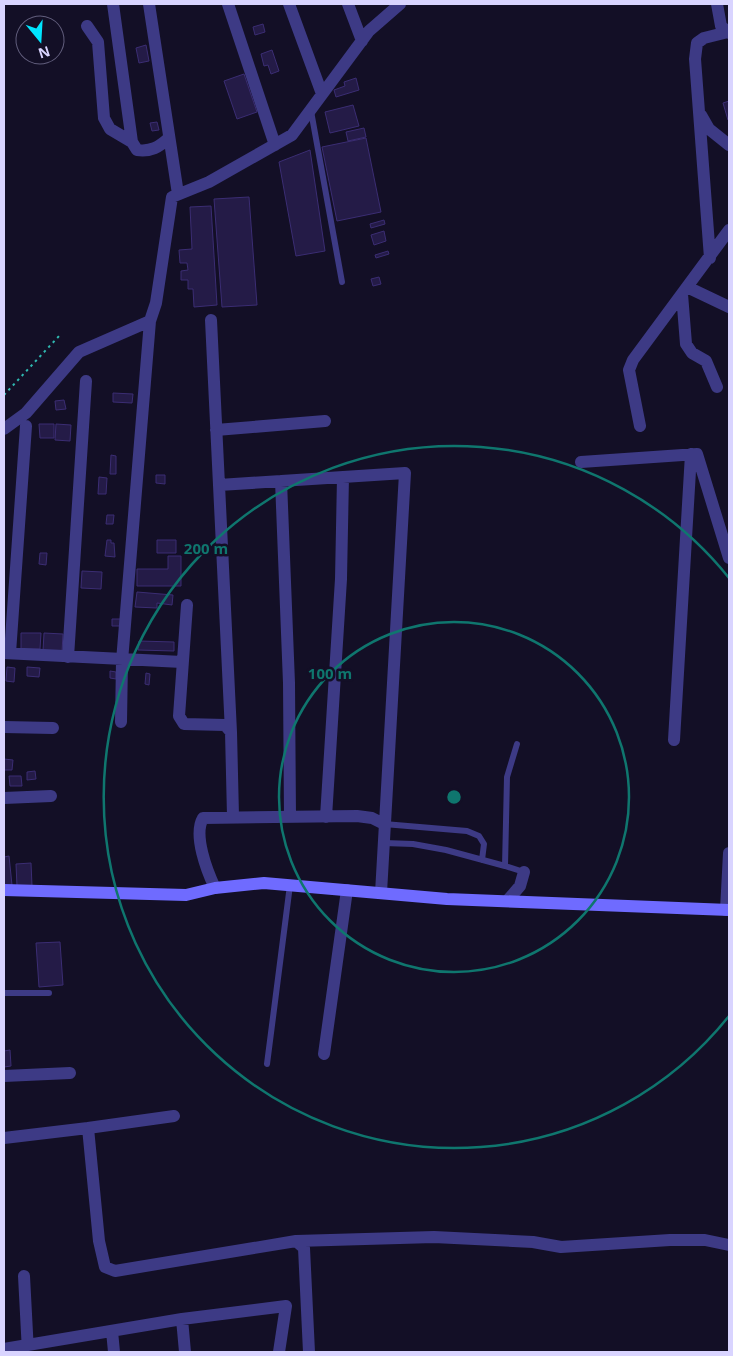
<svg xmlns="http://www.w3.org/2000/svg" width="733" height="1356" font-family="'Noto Sans',sans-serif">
<rect width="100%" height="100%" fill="#130f26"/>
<!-- building -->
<path fill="#241b47" stroke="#3b2d73" d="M263,24L265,32L255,35L253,27Z
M146,45L149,61L139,63L136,48Z
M272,50L279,71L271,74L268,65L264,66L261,54Z
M244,74L257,112L237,119L224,81Z
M356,78L359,90L336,97L334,90L345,86L344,82Z
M729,101V120H728L723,103Z
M353,105L359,126L330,133L325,112Z
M157,122L159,130L152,131L150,123Z
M364,128L366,137L348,141L346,132Z
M366,138L381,212L337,221L322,147Z
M310,150L325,251L296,256L279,162Z
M249,197L257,305L222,307L214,199Z
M211,206L217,305L194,307L193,289H188V280H181V271L188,270L187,263H180L179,250L192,249L190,207Z
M384,220L385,224L371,228L370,224Z
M384,231L386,241L374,245L371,235Z
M388,251L389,254L376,258L375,255Z
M379,277L381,284L373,286L371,279Z
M113,393L133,394L132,403L113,402Z
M64,400L66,409L56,410L55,401Z
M39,424H54V438H40Z
M56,424L71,425L70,441L55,440Z
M111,455L116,456V474H110Z
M156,475H165V484L156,483Z
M99,477L107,478L106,494H98Z
M107,515H114L113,524H106Z
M107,540H111V543H114L115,557L105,556Z
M157,540H176V553H157Z
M40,553H47L46,565L39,564Z
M168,556H181V586H137V569H168Z
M82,571L102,572L101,589L81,588Z
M137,592L173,595L172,605L157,603V608L135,607Z
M112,619H121L120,626H112Z
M21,633H41L40,649H21Z
M44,633L63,634L62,652L43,651Z
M139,641L174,642V651L138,650Z
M7,667L15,668L14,682L6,681Z
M27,667L40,668L39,677L27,676Z
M110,671L116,672V679L110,678Z
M146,673L150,674L149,685L145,684Z
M4,759L13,760L12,770H4Z
M35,771L36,779L27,780V772Z
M9,776H21L22,786H10Z
M9,856L12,885L4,886V857Z
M31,863L32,886H17L16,864Z
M60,942L63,985L39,987L36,943Z
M10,1050L11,1066L4,1067V1051Z"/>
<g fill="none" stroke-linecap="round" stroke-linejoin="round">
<!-- path -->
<path stroke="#2fb8b0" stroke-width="2" stroke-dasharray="2.5 4" stroke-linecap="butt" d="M4,395L60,335"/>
<!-- lane -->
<path stroke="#3d3a85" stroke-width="6" d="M311,111L342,282
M517,744L507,777L505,866L524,872
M384,824L467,831L479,836L484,844L482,860
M384,843L413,844L446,850L505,866
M4,993H49
M267,1064L290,885"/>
<!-- street -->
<path stroke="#3d3a85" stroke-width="12" d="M113,4L132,142L137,150C151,152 159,147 169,138
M149,4L178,194
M228,4L275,145
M289,4L322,94
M348,4L362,41
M717,4L721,26L729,33
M87,26L98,42L104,118L110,129L132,142
M701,115L709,129L729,145
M710,258L695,59L697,43L704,38L728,32
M687,287L729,307
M682,294L686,344L692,353L706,361L717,387
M211,320L219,485
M640,426L629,370L633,360L729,230
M4,429L26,413L79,352L150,321
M216,430L325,421
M581,462L697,454L729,558
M281,481L289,683L290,817
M187,605L179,716L184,724L225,725L231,732L233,816
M4,653L182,662
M10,653L26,426
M68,657L86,381
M121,722L122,661L150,321L156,303L172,197L209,182L292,135L369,31L400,4
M4,727L53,728
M231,732L219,485L405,473L381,893
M674,740L691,454
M4,798L51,796
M326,817L341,579L343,477
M215,888C207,871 193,835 203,818L357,816L372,818L384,824
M507,901L520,886L524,872
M726,910L729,853
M324,1054L347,890
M4,1076L70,1073
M174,1116L88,1128L99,1241L105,1267L115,1271L296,1241L304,1248L309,1352
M4,1138L88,1128
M296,1241L434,1237L533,1242L561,1247L670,1240H705L729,1245
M24,1276L28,1352
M182,1319L185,1352
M112,1331L114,1352
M4,1349L182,1319L286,1306L279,1352"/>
<!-- secondary -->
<path stroke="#6f6bff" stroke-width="12" d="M4,890L186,895L215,888L264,883L447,899L729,910"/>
</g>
<!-- distance rings -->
<g fill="none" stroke="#0f766e" stroke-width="2.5">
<circle cx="454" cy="797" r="175"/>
<path d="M729 1016A351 351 0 1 1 729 578"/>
</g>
<circle cx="454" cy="797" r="8" fill="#0f766e" stroke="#130f26" stroke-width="2.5"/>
<g font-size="15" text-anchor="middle" font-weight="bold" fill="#0f766e" stroke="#130f26" stroke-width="5" stroke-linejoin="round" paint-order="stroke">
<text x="206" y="554">200 m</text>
<text x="330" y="679">100 m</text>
</g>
<!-- border -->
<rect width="733" height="1356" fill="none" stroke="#d9d4ff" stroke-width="10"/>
<!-- north arrow -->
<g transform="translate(40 40) rotate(162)"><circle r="24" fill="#130f26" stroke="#625e7d"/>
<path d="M0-4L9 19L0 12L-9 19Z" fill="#00e5ff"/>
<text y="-8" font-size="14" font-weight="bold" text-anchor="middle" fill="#d9d4ff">N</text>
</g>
</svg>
